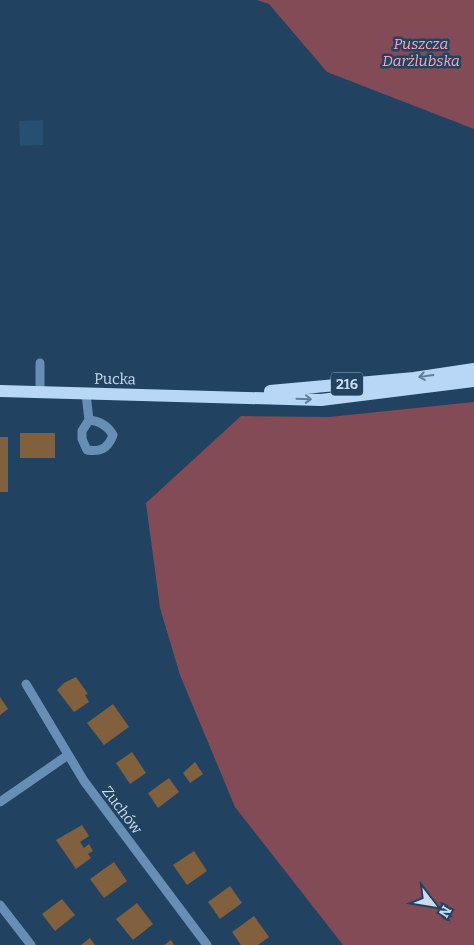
<svg xmlns="http://www.w3.org/2000/svg" width="474" height="945" font-family="Bitter,serif">
<rect width="100%" height="100%" fill="#214361"/>
<!-- built -->
<path fill="#274f72" d="M43,120V145L20,146L19,121Z"/>
<!-- green -->
<path fill="#834b56" d="M257,0H474V129L327,72L269,4Z
M474,402V945H343L235,807L180,675L160,608L146,503L241,416L329,417Z"/>
<!-- building -->
<path fill="#81603d" d="M20,433H55V458H20Z
M0,437H8V492H0Z
M76,677L88,694L85,695L89,702L74,712L57,690L64,683Z
M0,697L8,709L0,715Z
M113,704L129,727L104,745L87,723Z
M132,752L146,773L130,784L116,763Z
M195,762L203,774L190,783L183,773Z
M169,778L179,792L158,808L148,793Z
M82,825L89,836L80,842L84,848L89,844L93,851L88,854L91,858L76,869L56,840Z
M194,851L207,871L187,885L173,865Z
M114,862L127,881L104,898L90,879Z
M230,886L242,903L220,919L208,902Z
M62,899L75,915L55,931L42,914Z
M137,903L153,924L133,940L116,919Z
M254,916L269,937L258,945H241L232,932Z
M90,938L95,945H81Z
M171,940L174,945H164Z"/>
<g fill="none" stroke-linecap="round" stroke-linejoin="round">
<!-- minor -->
<path stroke="#678eb4" stroke-width="9" d="M40,363V393
M86,394L89,420L82,431V439L87,450C100,452 108,449 113,435C108,426 100,421 89,420
M26,684L84,781L207,945
M0,802L68,755
M0,905L31,945"/>
<!-- major -->
<path stroke="#b8d7f6" stroke-width="12" d="M0,391L321,400L474,381
M270,391L414,378L474,369"/>
</g>
<!-- one-way arrows -->
<defs><path id="oneway-shaft" d="M-6 0H5M1.5-3L5.5 0L1.5 3" fill="none" stroke-width="1.6" stroke-linecap="round" stroke-linejoin="round" transform="scale(1.25)"/></defs>
<g stroke="#5d7e9d">
<use href="#oneway-shaft" transform="translate(426 376) rotate(172)"/>
<use href="#oneway-shaft" transform="translate(304 399) rotate(2)"/>
</g>
<g text-anchor="middle" dominant-baseline="central" stroke-width="5" stroke-linejoin="round" paint-order="stroke">
<!-- shield labels -->
<rect fill="#214361" stroke="#97afc5" stroke-width="1" x="331" y="372.5" width="32" height="23" rx="4"/>
<g font-size="14" font-weight="bold" fill="#caddf0">
<text x="347" y="384">216</text>
</g>
<!-- park labels -->
<g font-size="15" font-style="italic" fill="#fea7b7" stroke="#214361">
<text x="421" y="44">Puszcza<tspan x="421" dy="17">Darżlubska</tspan></text>
</g>
<!-- street labels -->
<g font-size="15" fill="#caddf0" stroke="#214361">
<text transform="translate(115 379) rotate(1)">Pucka</text>
<text transform="translate(122 810) rotate(53)">Zuchów</text>
</g>
</g>
<!-- north arrow -->
<g transform="translate(434 905) rotate(121)" stroke="#214361" stroke-width="4" paint-order="stroke">
<path d="M0-4L9 19L0 12L-9 19Z" fill="#caddf0"/>
<text y="-8" font-size="14" font-weight="bold" text-anchor="middle" fill="#caddf0">N</text>
</g>
</svg>
